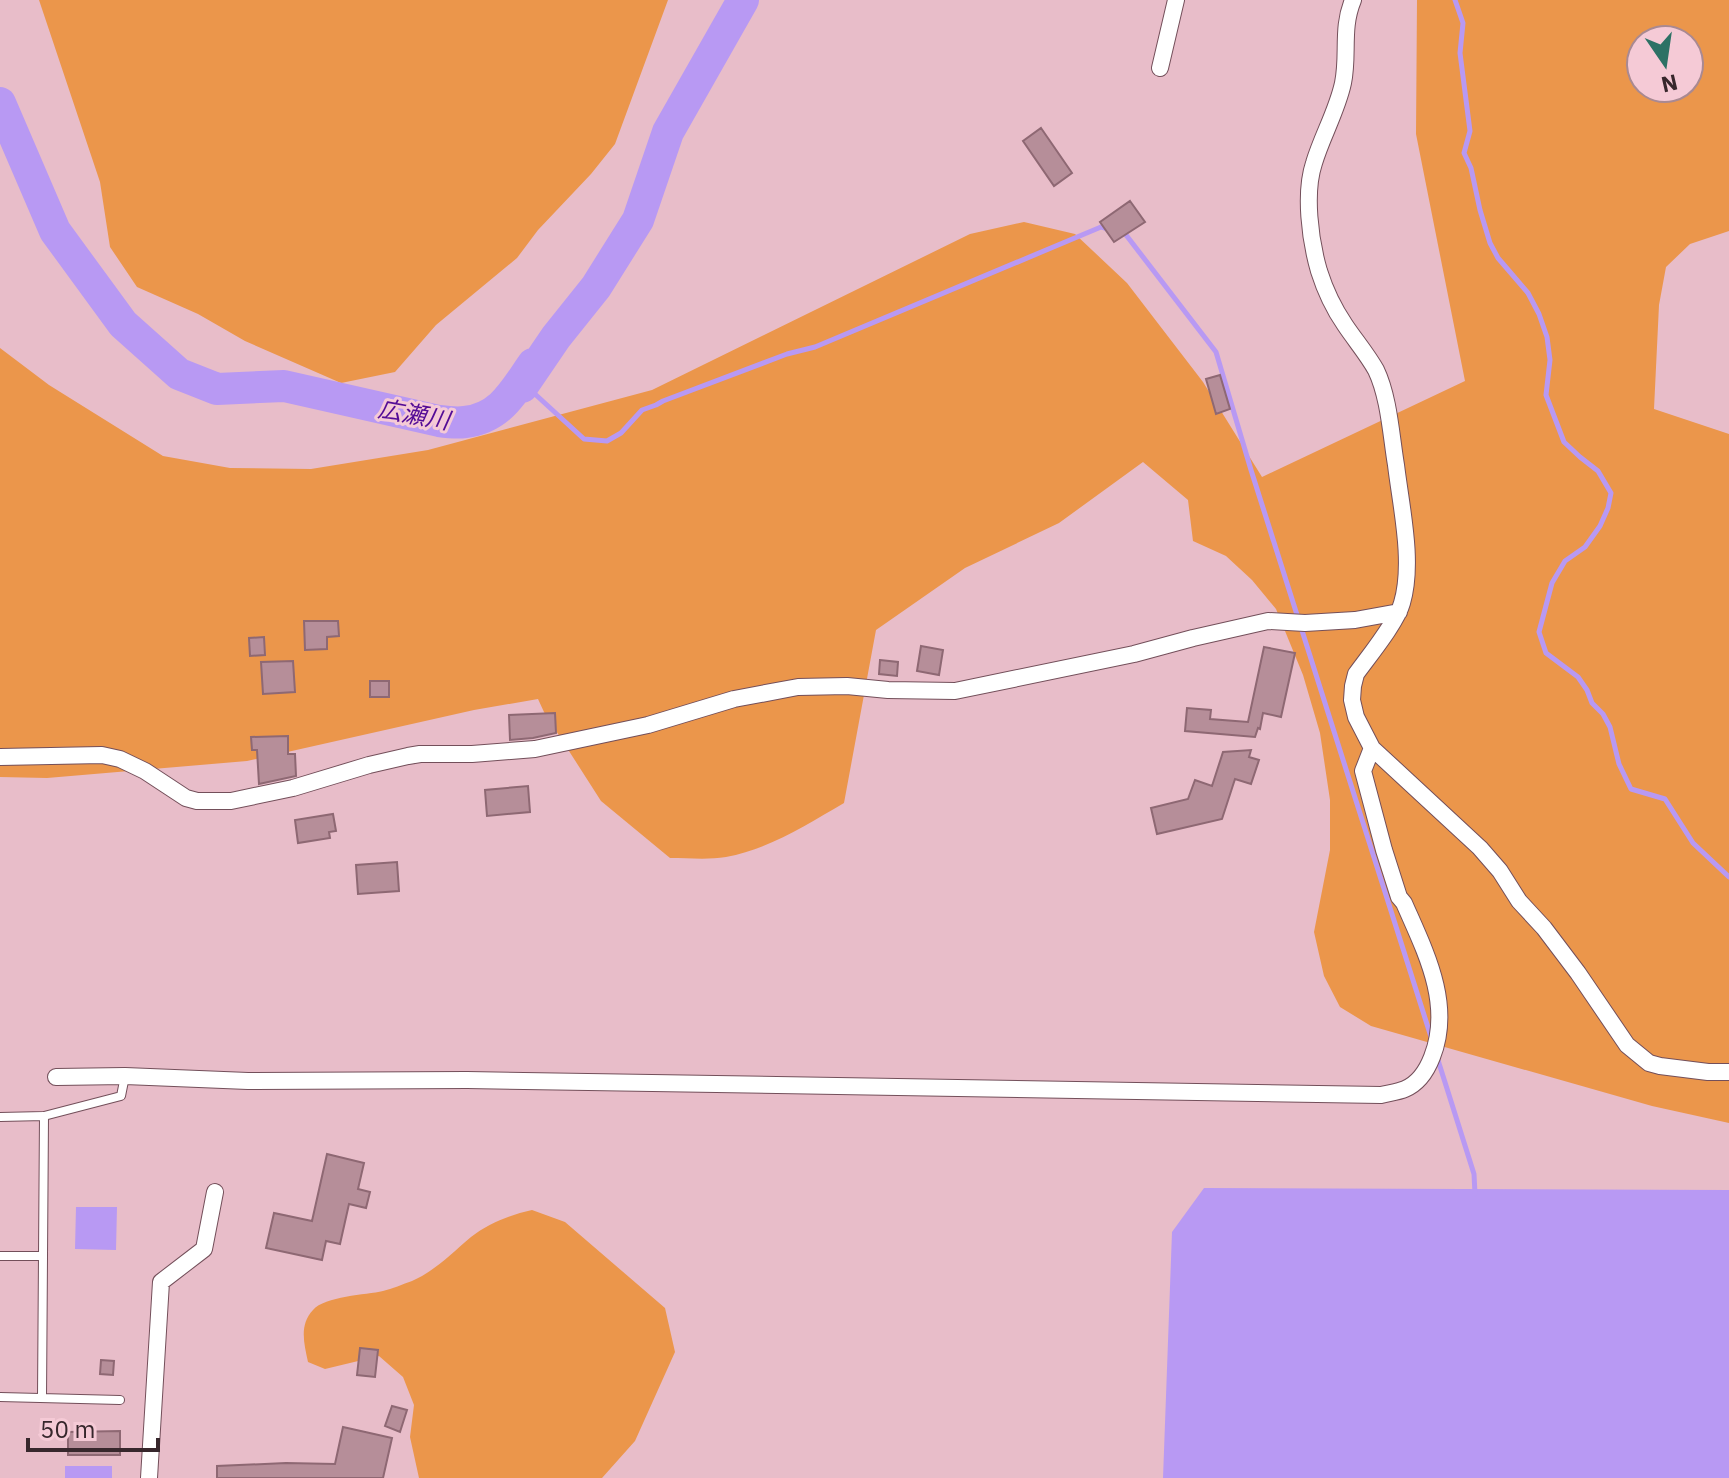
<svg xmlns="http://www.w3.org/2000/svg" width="1729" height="1478" font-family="'IBM Plex Sans','Noto Sans JP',sans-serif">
<rect width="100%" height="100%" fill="#e8bdc9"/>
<!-- green -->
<path fill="#eb964b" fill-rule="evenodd" d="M39,0H668L615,144L591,174L538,230L517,258L436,325L395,372L341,383L245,341L198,314L137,287L110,247L100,182Z
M1417,0H1729V231L1690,244L1666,267L1659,305L1654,409L1729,434V1123L1652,1106L1371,1026L1340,1007L1324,976L1314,932L1330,850V800L1320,733L1303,675L1276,609L1252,580L1226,556L1193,541L1188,500L1143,462L1059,523L965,568L876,630L844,803C806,825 769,849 726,857C708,860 688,858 670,858L601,801L544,712L538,699L474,710L247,761L47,778L0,777V348L49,385L163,456L230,468L311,469L428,450L652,390L970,234L1024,222L1075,234L1127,283L1203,382L1262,477L1465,381L1416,134ZM1641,40H1689V88H1641Z
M532,1210L565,1222L665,1308L675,1352L635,1441L602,1478H419L410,1437L414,1405L403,1377L379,1356L325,1369L308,1362C304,1343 299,1325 313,1310C325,1296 366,1295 383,1291C392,1289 403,1284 412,1281C435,1271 452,1253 471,1237C489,1223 510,1215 532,1210Z"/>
<!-- water -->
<path fill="#b899f3" d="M1204,1188L1729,1190V1478H1163L1172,1232Z
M76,1207H117L116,1250L75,1249Z
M65,1466H112V1478H65Z"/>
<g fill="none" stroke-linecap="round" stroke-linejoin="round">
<!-- stream -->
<path stroke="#b899f3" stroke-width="5" d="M1455,0L1463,23L1460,53L1470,131L1464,153L1471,168L1480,210L1490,243L1498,258L1528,293L1539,314L1547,337L1550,360L1546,395L1564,442L1580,457L1598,471L1611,493L1608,508L1600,526L1585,547L1565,561L1552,583L1539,632L1546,653L1578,677L1587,690L1592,703L1603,714L1610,727L1619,764L1631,789L1665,799L1693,843L1729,877
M1123,231L1216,352L1251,470L1432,1040
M522,387L536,395L584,439L607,441L621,433L642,410L656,405L663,401L787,354L815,347L1101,227L1107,229L1108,228
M1437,1057L1474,1174L1475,1194"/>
<!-- river -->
<path stroke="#b899f3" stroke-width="32" d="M0,103L55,231L123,324L179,374L217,389L284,386L439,421C447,422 457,423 465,422C501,418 514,391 533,364L522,387
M524,384L556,337L596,287L638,220L668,132L743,0"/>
</g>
<!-- building -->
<path fill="#b68e99" stroke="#8e6873" stroke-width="2" d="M1041,128L1072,173L1054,186L1023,141Z
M1130,201L1145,222L1114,242L1100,222Z
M1220,375L1230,409L1216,414L1206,379Z
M304,621H338L339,636L327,637V649L305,650Z
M264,637L265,655L250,656L249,638Z
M921,646L943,650L939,675L917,671Z
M1264,647L1295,653L1281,717L1263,713L1260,729L1258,728L1255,737L1185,731L1187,708L1211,710L1210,719L1248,722Z
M880,660L898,662L897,676L879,674Z
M293,661L295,692L263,694L261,662Z
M370,681H389V697H370Z
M555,713L556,733L533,738L510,740L509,715Z
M288,736V754H295L296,776L259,784L257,750H252L251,737Z
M1251,750L1249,757L1259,760L1251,784L1235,779L1222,819L1157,834L1151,808L1188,799L1195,780L1212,786L1223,752Z
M528,786L530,812L487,816L485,790Z
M333,814L336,831L329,832L330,838L298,843L295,820Z
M397,862L399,891L358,894L356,865Z
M327,1154L364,1163L358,1189L370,1192L366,1208L349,1204L340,1244L326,1241L322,1260L266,1248L274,1213L312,1221Z
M360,1348L378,1350L375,1377L357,1375Z
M101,1360L114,1361L113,1375L100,1374Z
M392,1406L407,1410L400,1432L385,1426Z
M343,1427L392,1438L383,1478H217V1466L286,1463L335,1464Z
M120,1431V1455H68V1432Z"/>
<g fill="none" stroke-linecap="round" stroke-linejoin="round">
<defs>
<path id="lane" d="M0,1117L44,1116L121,1096L125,1076
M0,1256H43
M0,1397L120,1400
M42,1397L44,1116"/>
<path id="street" d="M1353,0C1341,29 1349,54 1343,83C1337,111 1322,136 1314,163C1304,193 1310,240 1319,271C1325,290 1334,309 1345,325C1355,340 1367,354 1376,370C1389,397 1391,435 1396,465C1401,507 1414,562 1402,603C1397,622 1369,656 1356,674L1353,686L1352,700L1356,717L1372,748L1480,848L1500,871L1519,901L1544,928L1578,973L1627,1045L1649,1063L1660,1066L1708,1072H1729
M1160,68L1176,0
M0,757L102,755L120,759L145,771L186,798L197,801H231L293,788L369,765L408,756L420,754H472L535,749L648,725L734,699L798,687L847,686L888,690L955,691L1134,654L1193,638L1268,621L1305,623L1355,620L1399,612
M56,1077L125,1076L248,1081L467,1080L1381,1095C1389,1093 1398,1092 1405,1089C1419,1083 1427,1070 1432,1057C1453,1004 1425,951 1404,903L1399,897L1384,850L1363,771L1372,748
M149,1478L161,1282L204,1249L215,1192"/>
</defs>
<!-- lane casing -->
<use href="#lane" stroke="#734f5a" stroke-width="10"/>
<!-- street casing -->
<use href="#street" stroke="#734f5a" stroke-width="18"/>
<!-- lane -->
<use href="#lane" stroke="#fff" stroke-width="8"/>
<!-- street -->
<use href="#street" stroke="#fff" stroke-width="16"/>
</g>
<g text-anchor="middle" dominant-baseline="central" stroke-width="6" stroke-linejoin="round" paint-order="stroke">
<!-- water labels -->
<g font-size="24" font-style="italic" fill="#540c96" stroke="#f5cad6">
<text transform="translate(414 414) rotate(10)">広瀬川</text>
</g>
</g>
<!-- north arrow -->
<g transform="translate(1665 64) rotate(167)"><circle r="38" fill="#f5cad6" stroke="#a98992" stroke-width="2"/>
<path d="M0-6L14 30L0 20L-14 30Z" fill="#2d7165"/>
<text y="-12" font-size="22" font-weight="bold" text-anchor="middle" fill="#37272c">N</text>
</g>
<!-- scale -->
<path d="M28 1438v12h130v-12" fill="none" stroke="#37272c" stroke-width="4"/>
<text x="40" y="1438" font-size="24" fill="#37272c" stroke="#f5cad6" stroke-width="6" paint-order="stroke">50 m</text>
</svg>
